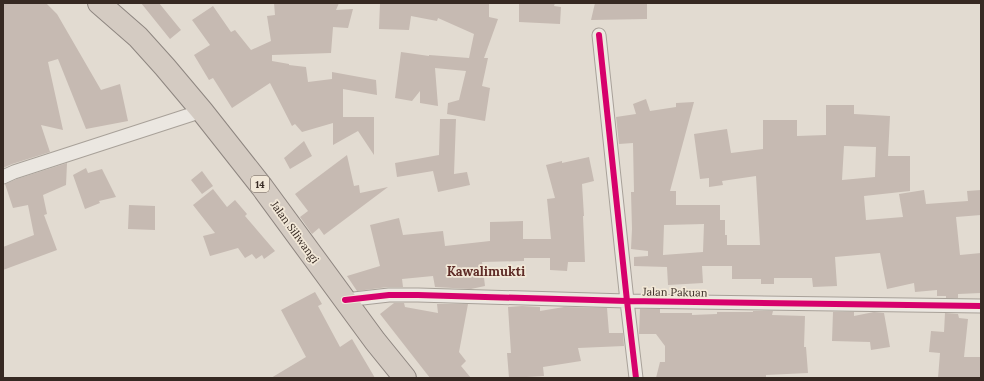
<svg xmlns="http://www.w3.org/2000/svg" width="984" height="381" font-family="Lora,serif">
<rect width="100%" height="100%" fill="#e2dbd1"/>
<!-- building -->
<path fill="#c6bab2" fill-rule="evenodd" d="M3,3H46L57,14L101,90L120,84L128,121L86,129L58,59L48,62L63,130L41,125L50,152L12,164L3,168Z
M141,3H159L181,30L170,39Z
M274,3H339L336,10L353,9L348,28L333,27L331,53L272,55V61L289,64V65L306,67L308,82L332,79V72L376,80L377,95L343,89V117H374V155L358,131L333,145V123L302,132L295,124L292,126L270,83L232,108L213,78L209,80L194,55L210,45L192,20L213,6L231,32L235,30L251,50L271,41L267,16L275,15Z
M380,3H489V17L498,19L484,58H488L482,86L490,88L485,121L447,114L448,103L459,100L466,71L435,68L438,106L420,103V91L412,101L395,98L401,52L429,56V55L469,58L474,34L438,18L437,21L411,16L409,30L379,29Z
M519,3H555L554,6L561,7L560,24L519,22Z
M595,3H647V19L591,20Z
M646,99L650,111L676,107V103L694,102L670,191H676V205H720V220H725V235H727V245H760L756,176L722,181L723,185L709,187V178L700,179L694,134L727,129L731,153L763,149V120H797V136L826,135V105H854V114L890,116L888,156H910V191L864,196L866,220L903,217L899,194L924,190L926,204L968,201L967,191L981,190V215L956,217L960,255L981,253V293L958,294V298H946V296H937V290L915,292L914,283L887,289L880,253L835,257L837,286L813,287L812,278H774V284H761V279H732V266H702L703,283L668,285L667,267L634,266V257L648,256V251L631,249L632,229L631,192H634L633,143L619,144L616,117L636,114L633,104ZM844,146L876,147L875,177L842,180ZM704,224L703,252L663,255L664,225Z
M440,119H456L454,174L467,172L470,185L438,192L433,171L397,177L395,163L439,155Z
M304,141L312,156L290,169L284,158Z
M347,155L354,186L359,185L360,193L388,187L324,235L319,228L312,234L300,217L308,211L295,194Z
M589,157L594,181L582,184L584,216H583L585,262H568L567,271L550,270V258H524V261L482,262L485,286L471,289L435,287L433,276L402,279L403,287H388L357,291L347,276L380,266L370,225L399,218L403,235L443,231L445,246L490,241V222L523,221V239H551L547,199L555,198L546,165L562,161V163Z
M67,163L66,185L43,195L47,214L44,215L57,250L3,270V247L34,235L28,205L13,208L5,184L17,179Z
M86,168L88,173L102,169L116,197L99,201L100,203L85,209L73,175Z
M202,171L213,186L202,194L191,180Z
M213,189L227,207L235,200L247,214L245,216L275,251L264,259L262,255L256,259L252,254L245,258L238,248L210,256L203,236L215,233L193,205Z
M129,205L155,206V230L128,229Z
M315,292L322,304L318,306L340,347L352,339L375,378H271L306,357L281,310Z
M394,303H404L405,307L438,313L437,304H468L459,352L466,361L461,366L471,378H430L380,314Z
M522,306L540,307V311L564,307L607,308L609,333H623L624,346L578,348L581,361L543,367L544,376L509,378L507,353H511L508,307Z
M640,309H660V313H692V315L717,314V312H753V311H773L772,315L805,316L804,347H806L808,373L766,375V378H656L660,362H665V346L656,334H639Z
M833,312H854V316L874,312L884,313L890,347L871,350L870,342L832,341Z
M945,313L958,314L959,318L968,319L964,357H981V378H938L940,353L929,352L931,331L944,332Z"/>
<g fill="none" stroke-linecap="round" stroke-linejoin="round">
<defs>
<path id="street" d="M599,35L627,301L636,378
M3,177L14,172L202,111
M345,300L389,295H418L627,301L981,306"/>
<path id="highway" d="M99,3L138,37L165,67L202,111L262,187L375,341L405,378"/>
</defs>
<!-- street casing -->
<use href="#street" stroke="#a8a199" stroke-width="15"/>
<!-- highway casing -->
<use href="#highway" stroke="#8e8680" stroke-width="24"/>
<!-- street -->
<use href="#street" stroke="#ebe7e1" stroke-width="13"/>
<!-- highway -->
<use href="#highway" stroke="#d4cbc2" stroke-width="22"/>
<defs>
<path id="cycleway" d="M599,35L627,301L636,378
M345,300L389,295H418L627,301L981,306"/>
</defs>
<!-- cycleway casing -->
<use href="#cycleway" stroke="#f2e8d8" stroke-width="8"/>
<!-- cycleway -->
<use href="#cycleway" stroke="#d6006c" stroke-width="6"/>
</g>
<g text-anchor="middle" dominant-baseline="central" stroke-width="3.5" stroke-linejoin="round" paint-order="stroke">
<!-- shield labels -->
<rect fill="#f2e8d8" stroke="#6e6259" stroke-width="1" x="251" y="176" width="18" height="16" rx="3"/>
<g font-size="10" font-weight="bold" fill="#362922">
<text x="260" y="184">14</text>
</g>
<!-- street labels -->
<g font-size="11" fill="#362922" stroke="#f2e8d8">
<text transform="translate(295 232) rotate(54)">Jalan Siliwangi</text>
<text transform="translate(675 292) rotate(1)">Jalan Pakuan</text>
</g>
<!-- quarter labels -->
<g font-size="13" font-weight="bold" fill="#5e2b26" stroke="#f2e8d8">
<text x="486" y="271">Kawalimukti</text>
</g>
</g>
<!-- border -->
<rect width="984" height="381" fill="none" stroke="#362922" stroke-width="8"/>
</svg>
